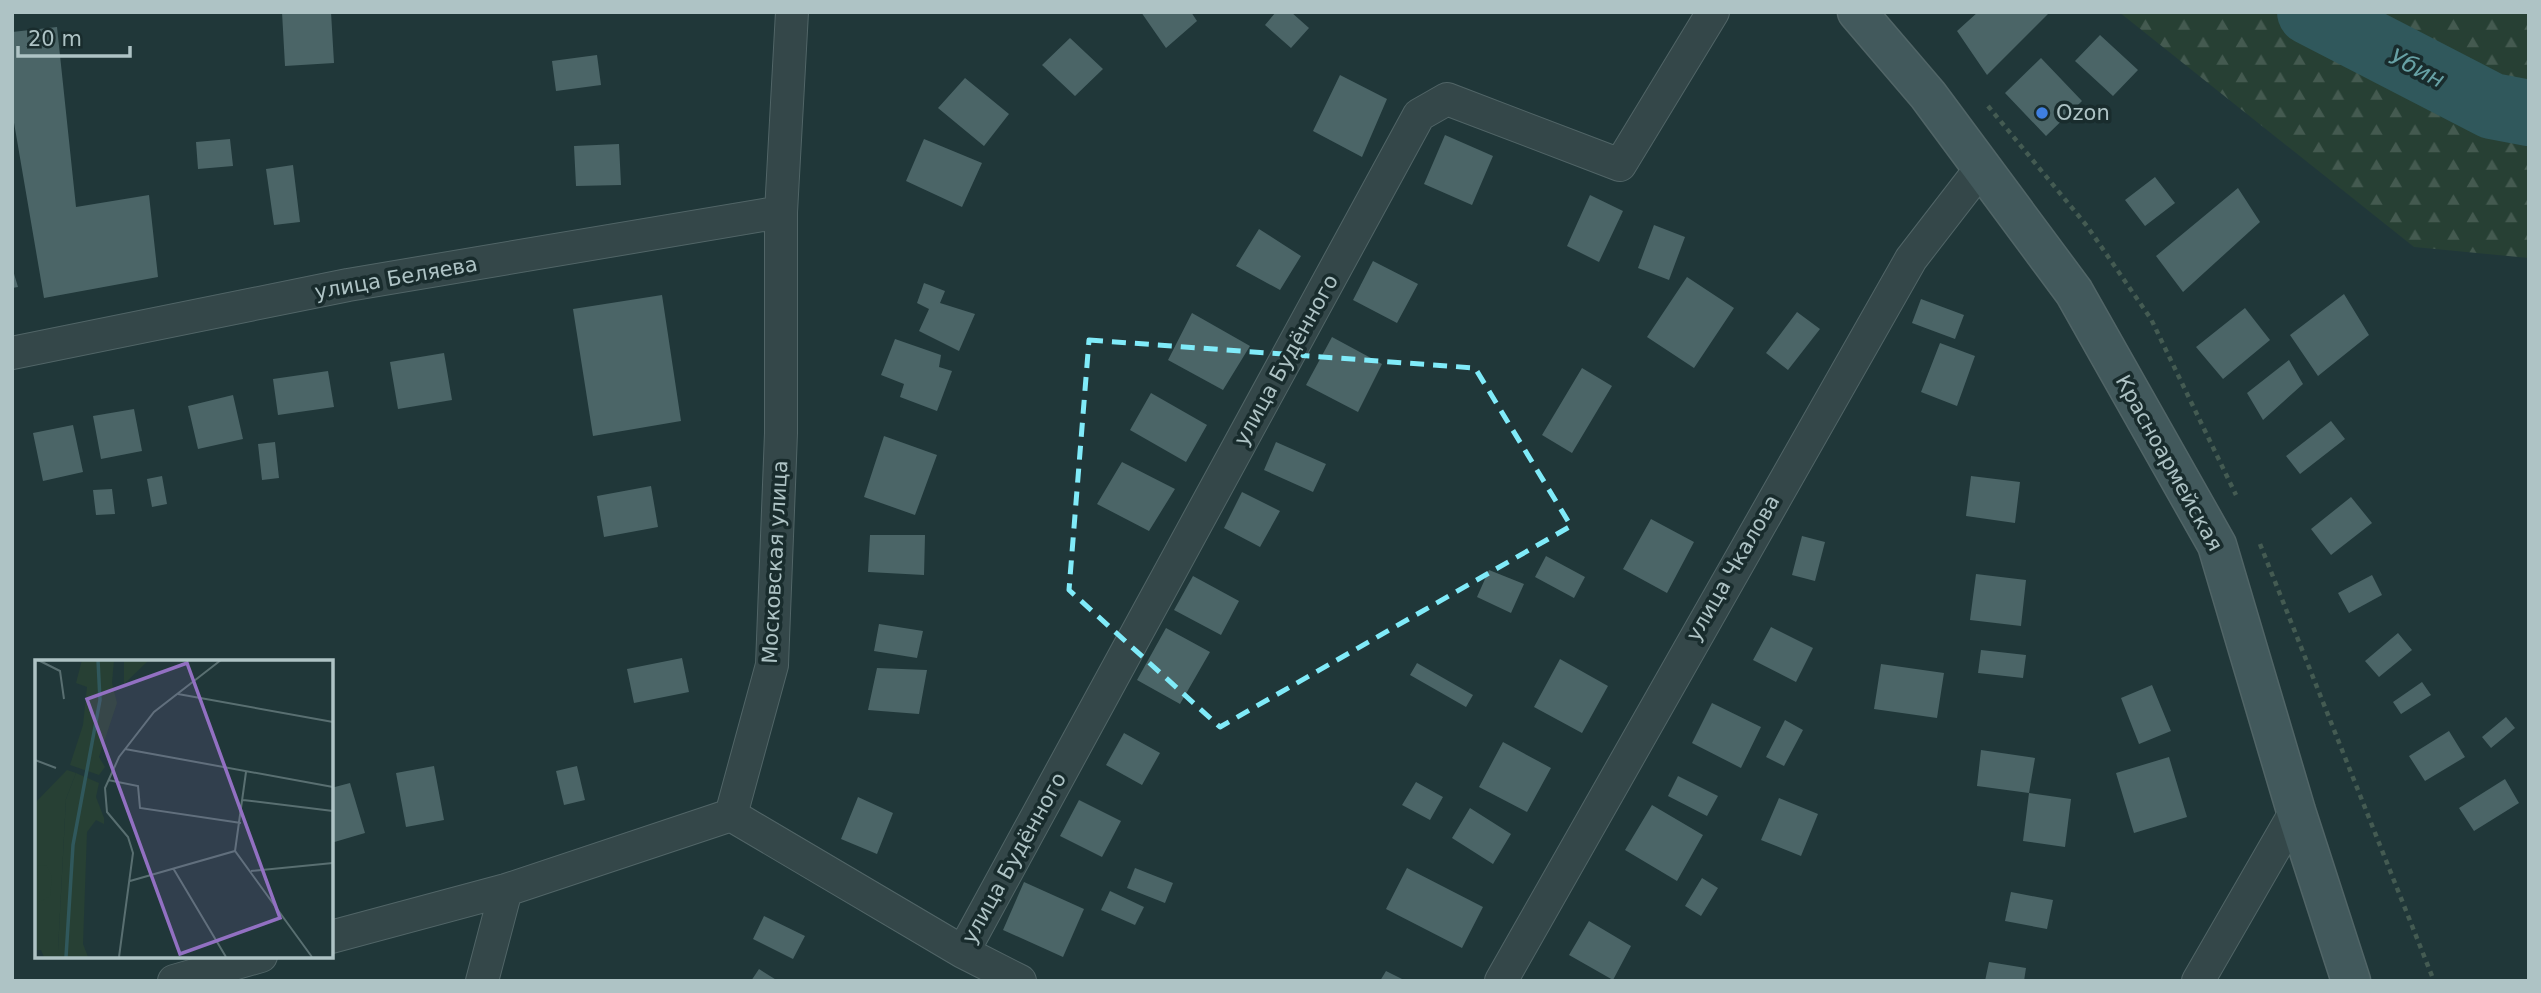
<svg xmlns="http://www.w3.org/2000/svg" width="2541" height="993" font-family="'DejaVu Sans',sans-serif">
<defs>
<pattern id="forest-firs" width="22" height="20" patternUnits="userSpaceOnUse" patternTransform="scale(1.75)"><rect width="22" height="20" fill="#274034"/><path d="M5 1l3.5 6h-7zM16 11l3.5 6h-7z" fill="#445a50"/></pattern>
</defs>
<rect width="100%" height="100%" fill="#203739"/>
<!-- forest -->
<path fill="url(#forest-firs)" d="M2119,12H2529V258L2414,247Z"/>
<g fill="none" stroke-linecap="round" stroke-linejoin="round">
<!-- river -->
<path stroke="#30585c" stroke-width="66" d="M2310,12L2492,106L2529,113"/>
</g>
<!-- building -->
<path fill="#4b6567" d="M282,12H331L334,63L285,66Z
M1141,12H1191L1197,21L1166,48Z
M1276,12H1291L1309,28L1291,48L1265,25Z
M1978,12H2050L1987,75L1957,31Z
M57,27L76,207L149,195L158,277L44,298L12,111V32Z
M2100,35L2138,70L2113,96L2075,61Z
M1070,38L1103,69L1075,96L1042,65Z
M597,55L601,85L556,91L552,61Z
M2041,58L2082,101L2046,136L2005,93Z
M1340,75L1387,99L1362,157L1313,131Z
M965,78L1009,114L984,146L938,108Z
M1445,135L1493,156L1472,205L1424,184Z
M230,139L233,166L198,169L196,142Z
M924,139L982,163L962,207L906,181Z
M619,144L621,185L576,186L574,146Z
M293,165L300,222L274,225L266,169Z
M2155,177L2175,203L2145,226L2125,200Z
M2238,188L2260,222L2183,292L2156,256Z
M1590,195L1623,211L1599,262L1567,246Z
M1654,225L1685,237L1669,280L1638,268Z
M1259,229L1301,256L1280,290L1236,266Z
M1373,261L1418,284L1397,323L1353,300Z
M12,267L18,287L12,288Z
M1687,277L1734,308L1694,368L1647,337Z
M924,283L945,291L940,303L975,314L959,351L919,331L929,309L917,303Z
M2344,294L2369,335L2318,376L2290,335Z
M662,295L681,421L593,436L573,309Z
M1921,299L1964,315L1955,339L1912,323Z
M2245,308L2270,340L2223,379L2196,347Z
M1797,312L1820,329L1788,370L1766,353Z
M1192,313L1250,346L1223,390L1168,360Z
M1332,337L1382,364L1358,412L1306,385Z
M895,339L941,355L939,367L952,371L937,411L900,397L904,384L881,375Z
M1940,343L1975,356L1957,406L1921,392Z
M444,353L452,400L398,409L390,362Z
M2289,360L2303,384L2263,420L2247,393Z
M1582,368L1612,386L1572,453L1542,435Z
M328,371L334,407L278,415L273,379Z
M1151,393L1207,425L1186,462L1130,430Z
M233,395L243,439L198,449L188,406Z
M134,409L142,451L101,459L93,416Z
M2331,421L2345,439L2300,474L2286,456Z
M73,425L83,472L43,481L33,433Z
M884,436L937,455L915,515L864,497Z
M275,442L279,478L262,480L258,444Z
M1276,442L1326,464L1313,492L1264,470Z
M1122,462L1175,489L1149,531L1097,504Z
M162,476L167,504L152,507L147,479Z
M1971,476L2020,482L2015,523L1966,516Z
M651,486L658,527L604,537L597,496Z
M112,489L115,514L96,515L93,490Z
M1242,492L1280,511L1260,547L1224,528Z
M2351,497L2372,523L2331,555L2311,529Z
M1651,519L1694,542L1667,593L1623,569Z
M870,535H925L924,575L868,572Z
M1802,536L1825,542L1815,581L1792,575Z
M1546,556L1585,577L1574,598L1535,577Z
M1489,570L1524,584L1511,613L1477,597Z
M1976,574L2026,580L2021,626L1970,620Z
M2372,575L2382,595L2349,613L2338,593Z
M1193,576L1239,601L1221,635L1174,610Z
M879,624L923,631L917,658L874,651Z
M1771,627L1813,648L1796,682L1753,660Z
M1166,628L1210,652L1180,704L1137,680Z
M2398,633L2412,650L2379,677L2365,661Z
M1981,650L2026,655L2023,678L1978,673Z
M682,658L689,692L634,703L627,669Z
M1560,659L1608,686L1582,733L1534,707Z
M1417,663L1473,695L1466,707L1410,675Z
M1881,664L1944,673L1937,718L1874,709Z
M877,668L927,670L919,714L868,710Z
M2422,682L2431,695L2401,714L2393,702Z
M2152,685L2171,731L2139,744L2121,698Z
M1712,703L1761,727L1741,768L1692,743Z
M2506,717L2515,728L2491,748L2482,737Z
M1785,720L1803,730L1784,766L1766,757Z
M2449,731L2465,757L2425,781L2409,756Z
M1124,733L1160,753L1142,785L1106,765Z
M1503,742L1551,768L1527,812L1479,787Z
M1981,750L2035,758L2029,793L2071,799L2065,847L2023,841L2029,793L1977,786Z
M2169,757L2187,817L2134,833L2116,773Z
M434,766L444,820L406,827L396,773Z
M577,766L585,800L564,805L556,771Z
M1678,776L1718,796L1707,816L1668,796Z
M2505,779L2519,803L2474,831L2459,808Z
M1416,782L1443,797L1430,820L1402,805Z
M350,783L365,833L331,843V788Z
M858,797L893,813L877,854L841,839Z
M1779,798L1818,814L1801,856L1761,840Z
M1079,800L1121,821L1102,857L1060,836Z
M1652,805L1703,835L1677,881L1625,850Z
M1470,808L1511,834L1493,864L1452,838Z
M1135,868L1173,883L1165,903L1127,888Z
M1407,868L1483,907L1462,948L1386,909Z
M1702,878L1718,888L1701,916L1685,906Z
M1024,882L1084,909L1063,957L1003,930Z
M1110,891L1144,907L1135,925L1101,910Z
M2011,892L2053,900L2047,929L2005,921Z
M764,916L805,936L793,959L753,939Z
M1589,921L1631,946L1613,980L1569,955Z
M1989,962L2026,968L2024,981H1985Z
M759,969L778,981H751Z
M1386,971L1406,981H1380Z"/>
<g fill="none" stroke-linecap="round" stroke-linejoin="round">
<defs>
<path id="street" d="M12,353L348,285L781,212
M731,815L963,952L1020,981
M331,937L506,890L731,815L772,665L781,433V212L792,12
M963,952L1419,115L1447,99L1620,165L1713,12
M174,981L261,956
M482,981L506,890
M1501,981L1911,259L1982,167
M2198,981L2296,811"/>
<path id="secondary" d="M1857,12L1928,95L2074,292L2217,545L2296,811L2351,981"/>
</defs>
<!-- street casing -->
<use href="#street" stroke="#516567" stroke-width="34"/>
<!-- secondary casing -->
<use href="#secondary" stroke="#516567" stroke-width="41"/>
<!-- path -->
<path stroke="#445b52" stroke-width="4.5" stroke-dasharray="5 5" stroke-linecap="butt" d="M1988,106L2087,226L2151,319L2236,495
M2260,544L2434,981"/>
<!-- street -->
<use href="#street" stroke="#344749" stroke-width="32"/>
<!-- secondary -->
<use href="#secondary" stroke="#42595c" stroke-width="38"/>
</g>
<!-- marked area -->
<path fill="none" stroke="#80ebf9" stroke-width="5" stroke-dasharray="14 9" stroke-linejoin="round" d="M1089,340L1475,368L1571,526L1220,727L1069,590Z"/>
<!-- markers -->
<circle fill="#3f7fe0" stroke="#192c2d" stroke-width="2.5" cx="2042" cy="113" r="7"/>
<g text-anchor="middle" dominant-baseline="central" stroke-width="7" stroke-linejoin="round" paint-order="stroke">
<!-- poi labels -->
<g font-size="21" fill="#aec3c5" stroke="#192c2d" text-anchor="start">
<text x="2056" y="113">Ozon</text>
</g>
<!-- street labels -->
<g font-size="21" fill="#aec3c5" stroke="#192c2d">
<text transform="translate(396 278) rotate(-10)">улица Беляева</text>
<text transform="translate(1286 360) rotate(-61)">улица Будённого</text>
<text transform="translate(2169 463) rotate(61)">Красноармейская</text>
<text transform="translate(775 562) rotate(-87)">Московская улица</text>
<text transform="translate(1733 568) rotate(-60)">улица Чкалова</text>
<text transform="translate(1014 858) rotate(-61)">улица Будённого</text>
</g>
<!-- water labels -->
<g font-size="23" font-style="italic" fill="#67a1a5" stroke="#192c2d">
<text transform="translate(2417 68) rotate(27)">Убин</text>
</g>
</g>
<!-- overview -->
<g transform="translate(35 660)">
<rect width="298" height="298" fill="#203739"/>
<path d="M32,110L41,113L31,139L23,290H0V143Z" fill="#274034"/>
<path d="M47,0H79L77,23L82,43L64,97L70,107L64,115L35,105L48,65L52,27L41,23ZM89,0H114L89,24ZM41,113L64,123L61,137L69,158V164L61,160L52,172L48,284L53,297H9L6,290H23L31,139ZM11,205L17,216L15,236L5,242L2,206Z" fill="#274034"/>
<path fill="none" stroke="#30585c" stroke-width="3.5" d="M31,297L38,185L65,40L63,0"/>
<path fill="none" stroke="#596f71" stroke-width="2" d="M3,0L25,11L29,39M143,34L298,62M90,89L298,127M0,100L21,108M73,120L103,126L105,148L206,163M208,140L298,151M200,191L211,112M138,208L191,297M216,211L298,203M95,221L200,191L277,297M84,297L98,193L93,177L72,152L70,128L84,97L119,52L186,0"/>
<path fill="#9270c2" fill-opacity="0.15" stroke="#9270c2" stroke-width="3.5" d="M152,3L245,258L145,294L52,39Z"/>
<rect width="298" height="298" fill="none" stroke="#aec3c5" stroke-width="3.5"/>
</g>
<!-- border -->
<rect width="2541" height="993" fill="none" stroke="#aec3c5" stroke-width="28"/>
<!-- scale -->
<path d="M18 46v10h112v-10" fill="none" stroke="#aec3c5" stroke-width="3.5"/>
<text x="28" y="46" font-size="21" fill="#aec3c5" stroke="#192c2d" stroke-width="5" paint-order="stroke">20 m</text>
</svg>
